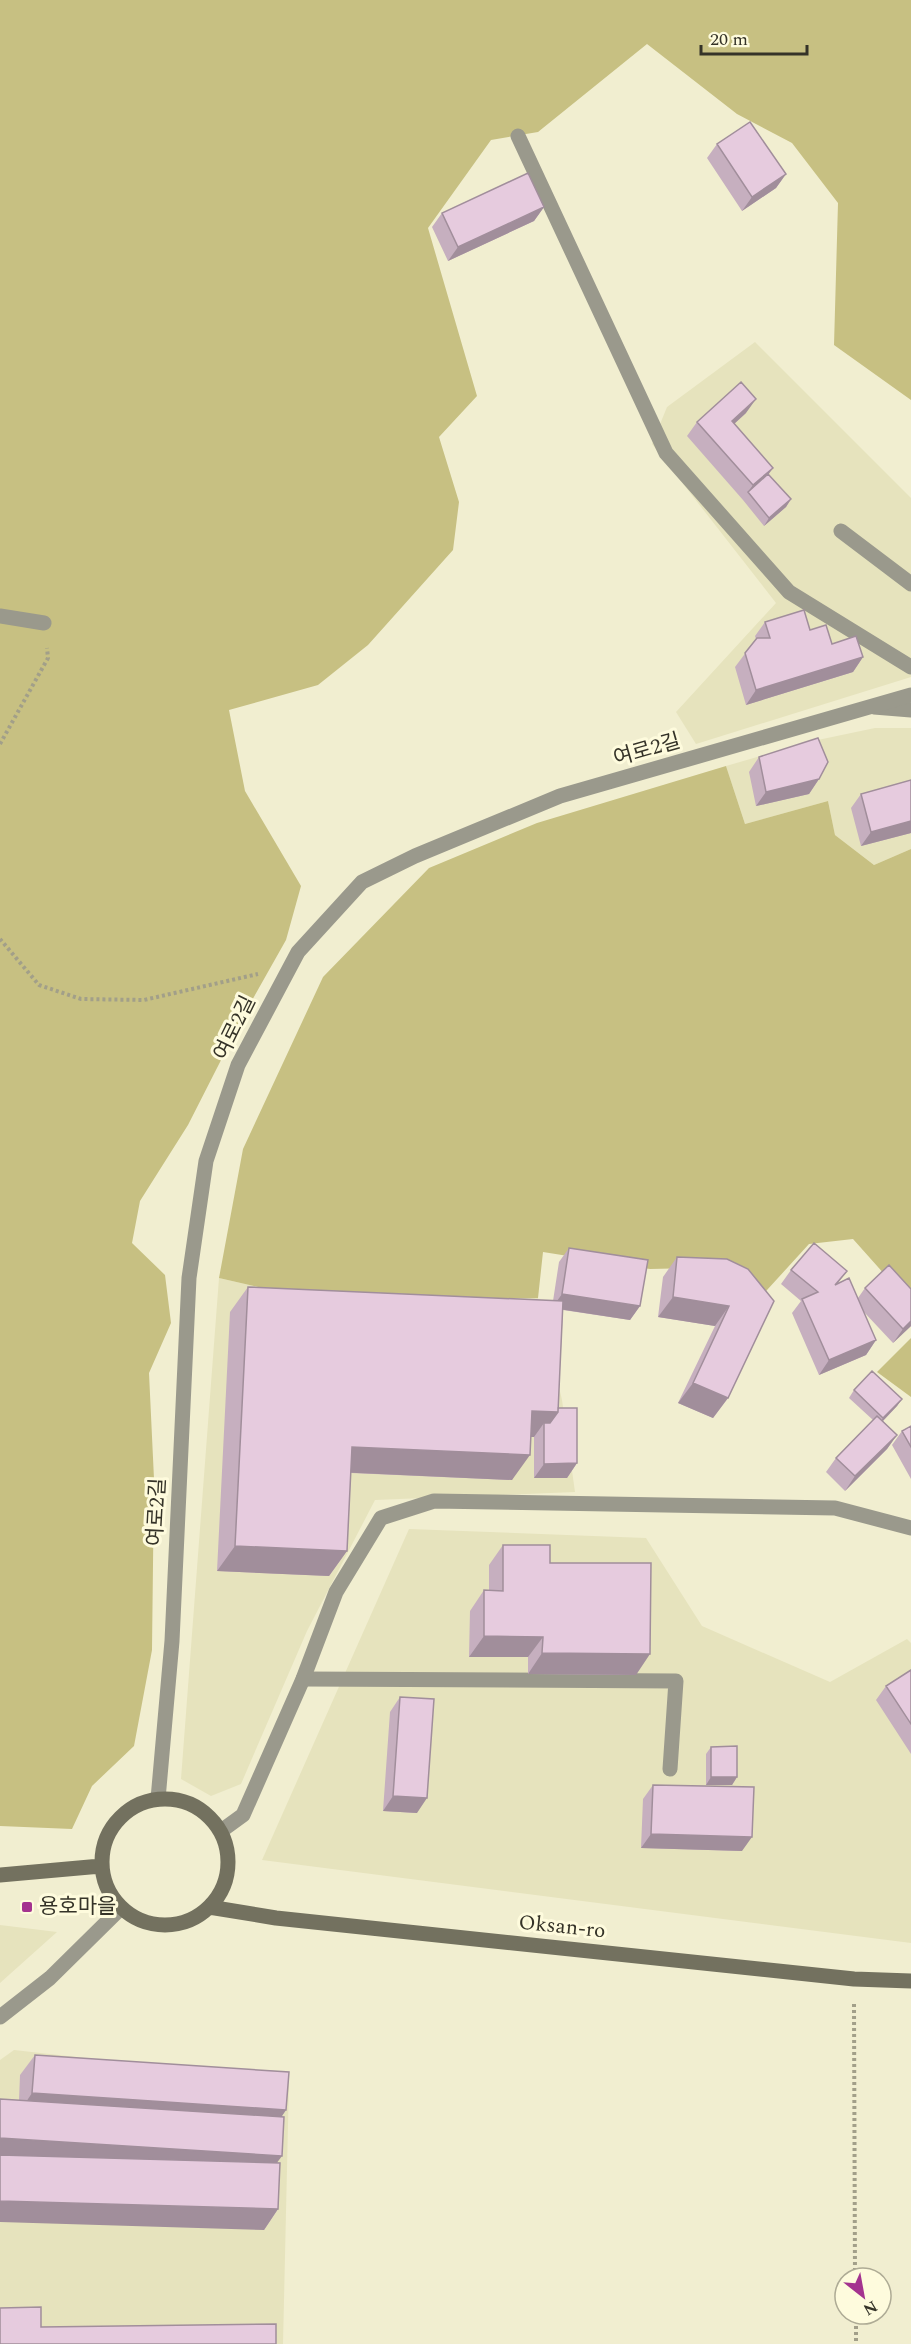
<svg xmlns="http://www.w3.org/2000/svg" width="911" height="2344" font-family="Spectral,'Noto Sans KR',serif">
<rect width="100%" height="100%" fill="#f1eed0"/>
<!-- built -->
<path fill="#e6e3bd" d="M755,342L911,498V677L696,744L676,712L776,603L652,444L667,407Z
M875,728H911V849L874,865L835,835L828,801L745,824L726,766L813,741Z
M219,1278L314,1300L538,1298L562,1400L575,1492L375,1500L307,1631L241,1784L211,1796L181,1779Z
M409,1529L646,1538L702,1626L830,1682L907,1639L911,1643V1943L262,1860Z
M0,1925L57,1932L0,1983Z
M14,2050L289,2081L283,2344H0V2060Z"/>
<!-- green -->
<path fill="#c7c082" d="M0,0H911V400L834,345L838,203L792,143L737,114L647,44L538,132L491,140L428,228L477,396L439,437L459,502L453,550L368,645L318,685L229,710L245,791L301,886L286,940L246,1011L188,1125L140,1201L132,1243L165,1275L171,1323L149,1373L154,1479L152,1650L134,1746L92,1786L72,1829L0,1826Z
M726,766L745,824L828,801L835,835L874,865L911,849V1304L853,1239L809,1244L757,1301L694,1268L650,1269L543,1252L538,1298L314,1300L219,1278L243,1149L323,977L429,868L537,823Z
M911,1338V1397L877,1372Z"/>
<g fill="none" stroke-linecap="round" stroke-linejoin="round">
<!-- path -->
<path stroke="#a29f89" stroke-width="4" stroke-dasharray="3 3" stroke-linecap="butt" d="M0,744L48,658L47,648
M0,939L39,985L81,999L144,1000L258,974
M854,2004L855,2278
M856,2314V2344"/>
<!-- service -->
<path stroke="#9a998c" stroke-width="15" d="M518,136L666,453L789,592L911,667
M841,531L911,584
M0,616L44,623
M303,1679L676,1681L670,1769"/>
<!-- minor -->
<path stroke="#9a998c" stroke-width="15" d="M874,707L911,710
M221,1831L243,1815L303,1679L336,1592L381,1518L434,1501L835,1508L911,1528"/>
<!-- tertiary -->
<path stroke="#9a998c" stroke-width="15" d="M158,1799L172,1641L189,1278L206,1161L238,1065L298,952L362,882L415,856L560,796L911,695
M0,2017L50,1978L121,1908"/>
<!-- secondary -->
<path stroke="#73715f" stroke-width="15" d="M102 1862a63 63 0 1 1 126 0a63 63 0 1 1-126 0Z
M0,1875L101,1866
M209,1907L276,1918L854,1979L911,1981"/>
</g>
<!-- wall -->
<path fill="#c6afbf" d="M717,144L786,174L776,188L742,211L707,158Z
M544,207L534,221L448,261L432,227L442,213Z
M746,413L734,424L773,468L768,474L791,499L786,507L764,526L743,500L687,436L697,422Z
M765,622L810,630L832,644L863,657L853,672L746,705L735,667L756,639L755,636Z
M759,757L819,779L809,794L756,806L749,772Z
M911,780V833L861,846L851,808L861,794Z
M569,1248L640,1306L630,1320L563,1310L558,1408L577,1463L567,1478H534V1437H531L512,1480L351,1473L347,1551L329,1576L217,1571L230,1312L248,1287L553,1301L559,1262Z
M677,1257L748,1269L728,1398L713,1418L678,1403L715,1326L658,1317L663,1277Z
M791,1270L847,1271L838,1283L858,1298L865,1288L911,1326L893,1343L863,1311L876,1340L866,1355L819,1375L792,1313L801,1301L781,1284Z
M854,1390L902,1399L897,1406L883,1421L897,1435L887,1449L845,1491L826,1472L836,1458L873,1420L849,1398Z
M911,1426V1479L892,1445L902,1431Z
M503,1545L550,1563L636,1675L528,1674V1657H469L470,1611L484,1590L489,1591V1565Z
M911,1670V1754L876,1700L886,1686Z
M400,1697L417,1813L383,1811L390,1712Z
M711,1747L737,1777L732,1785H706V1754Z
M653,1785L742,1851L641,1848L643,1799Z
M35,2055L286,2110L281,2117L277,2163L278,2209L264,2230L19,2101L20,2075Z"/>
<!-- shaded-wall -->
<path fill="#a18e9b" d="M786,174L776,188L742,211L752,197Z
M544,207L534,221L448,261L458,247Z
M756,399L746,413L722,435L732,421Z
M773,468L763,482L748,492L753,485Z
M791,499L786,507L764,526L769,518Z
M863,657L853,672L746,705L756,690Z
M819,779L809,794L756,806L766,792Z
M911,821V833L861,846L871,832Z
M562,1294L640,1306L630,1320L552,1308Z
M673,1297L729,1306L715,1326L658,1317Z
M911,1321V1326L893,1343L903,1329Z
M876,1340L866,1355L819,1375L829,1360Z
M693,1383L728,1398L713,1418L678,1403Z
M902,1399L897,1406L878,1426L883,1418Z
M532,1411L558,1412L544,1432V1423L534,1437H514Z
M897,1435L887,1449L845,1491L855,1476Z
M352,1447L530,1455L512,1480L335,1472Z
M577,1463L567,1478H534L544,1464Z
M235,1546L347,1551L329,1576L217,1571Z
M484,1636L543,1637L528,1657H469Z
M542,1653L650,1654L636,1675L528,1674Z
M711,1777H737L732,1785H706Z
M393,1796L427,1798L417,1813L383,1811Z
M651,1834L752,1837L742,1851L641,1848Z
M32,2093L286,2110L272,2131L18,2114Z
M0,2138L282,2156L267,2176L0,2160Z
M0,2201L278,2209L264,2230L0,2222Z"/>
<!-- building -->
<path fill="#e6cbde" stroke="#a18e9b" stroke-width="1.5" d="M750,122L786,174L752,197L717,144Z
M528,173L544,207L458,247L442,213Z
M741,382L756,399L732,421L773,468L753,485L697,422Z
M768,474L791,499L769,518L748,492Z
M804,610L810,630L826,625L832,644L856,636L863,657L756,690L745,653L757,638H770L765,622Z
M818,738L828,762L819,779L766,792L759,757Z
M911,780V821L871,832L861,794Z
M814,1243L847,1271L835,1285L849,1278L876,1340L829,1360L802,1299L818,1292L791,1270Z
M569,1248L648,1260L640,1306L562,1294Z
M677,1257L727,1259L748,1269L774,1301L728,1398L693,1383L729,1306L673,1297Z
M889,1265L911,1289V1321L903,1329L865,1288Z
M248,1287L563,1301L558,1412L532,1411L530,1455L352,1447L347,1551L235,1546Z
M872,1371L902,1399L883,1418L854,1390Z
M558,1408H577V1463L544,1464V1423H550L558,1412Z
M877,1416L897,1435L855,1476L836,1458Z
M911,1426V1447L902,1431Z
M503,1545H550V1563H651L650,1654L542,1653L543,1637L484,1636V1590L503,1591Z
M911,1670V1724L886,1686Z
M400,1697L434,1699L427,1798L393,1796Z
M737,1746V1777H711V1747Z
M653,1785L754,1787L752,1837L651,1834Z
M35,2055L289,2072L286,2110L32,2093Z
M0,2099L284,2117L282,2156L0,2138Z
M0,2155L280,2163L278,2209L0,2201Z
M41,2307V2327L276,2324V2344H0V2308Z"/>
<!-- markers -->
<rect fill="#a4338f" stroke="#fefbdd" stroke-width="2" x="21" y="1901" width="12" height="12" rx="3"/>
<g text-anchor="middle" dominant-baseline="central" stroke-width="6" stroke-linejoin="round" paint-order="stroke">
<!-- street labels -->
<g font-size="21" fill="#353328" stroke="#fefbdd">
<text transform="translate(647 750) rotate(-16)">여로2길</text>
<text transform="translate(235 1028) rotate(-64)">여로2길</text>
<text transform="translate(157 1512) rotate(-87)">여로2길</text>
<text transform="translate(562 1927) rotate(6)">Oksan-ro</text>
</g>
<!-- poi labels -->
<g font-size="21" fill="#353328" stroke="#fefbdd" text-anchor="start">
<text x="39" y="1907">용호마을</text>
</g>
</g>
<!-- north arrow -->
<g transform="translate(863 2296) rotate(149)"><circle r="28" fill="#fefbdd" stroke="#aeab95" stroke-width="1.5"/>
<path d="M0-4.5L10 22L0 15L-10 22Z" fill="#a4338f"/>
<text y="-9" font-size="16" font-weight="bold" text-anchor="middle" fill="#353328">N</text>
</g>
<!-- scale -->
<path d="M701 45v9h106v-9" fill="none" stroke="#353328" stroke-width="3"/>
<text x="710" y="45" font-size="18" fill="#353328" stroke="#fefbdd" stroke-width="4.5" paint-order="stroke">20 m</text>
</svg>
